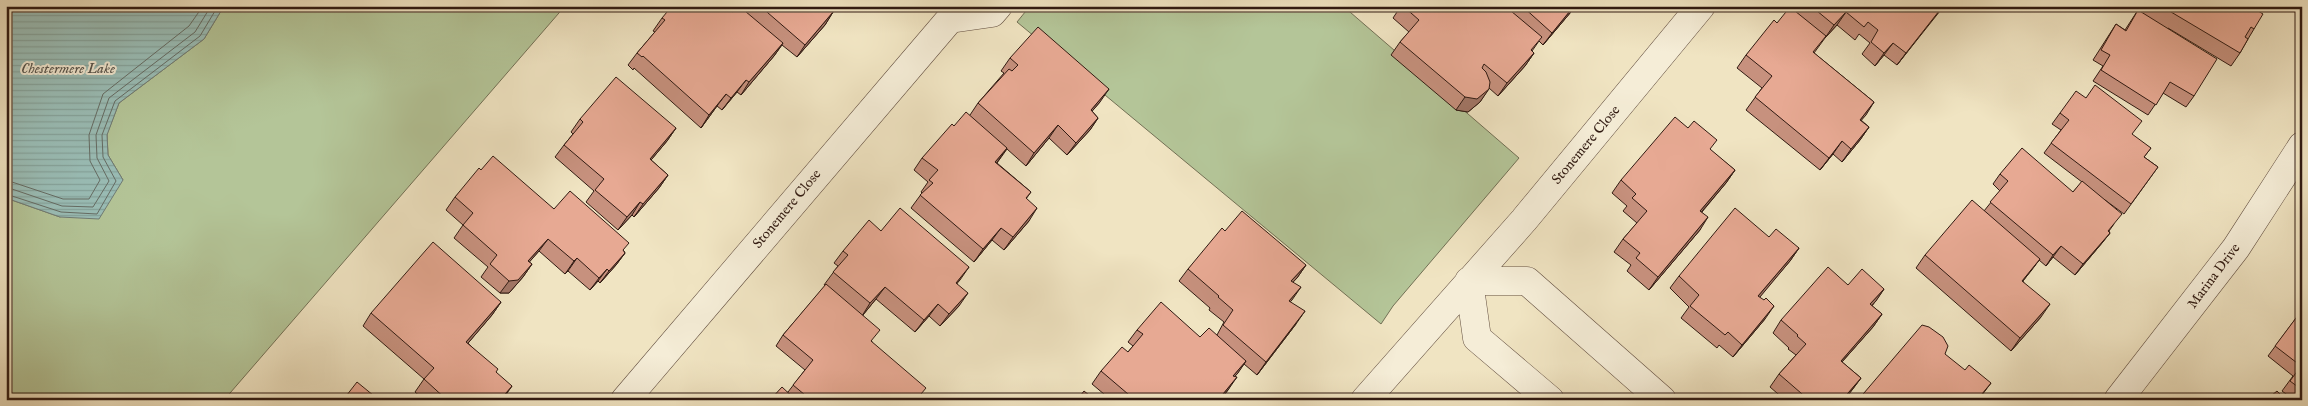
<svg xmlns="http://www.w3.org/2000/svg" width="2308" height="406" font-family="'IM FELL English',serif">
<defs>
<pattern id="water-rules" width="6" height="5" patternUnits="userSpaceOnUse" patternTransform="scale(1.25)"><rect width="6" height="5" fill="#9abeb7"/><path d="M0 2.5h6" fill="none" stroke="#85a39c"/></pattern>
</defs>
<rect width="100%" height="100%" fill="#f0e4c2"/>
<filter id="stains"><feTurbulence type="fractalNoise" baseFrequency=".004" numOctaves="4"/><feColorMatrix values="0 0 0 0 .2 0 0 0 0 .09 0 0 0 0 .02 0 0 0 .5 -.17"/></filter>
<radialGradient id="worn" r=".72"><stop offset=".6" stop-color="#630" stop-opacity="0"/><stop offset="1" stop-color="#630" stop-opacity=".3"/></radialGradient>
<!-- park -->
<path fill="#b4c598" stroke="#727055" d="M224,6H565L224,400H6V198L60,217L123,180L108,155L107,134L119,103L204,39Z
M1030,6H1343L1519,158L1393,306L1381,324L1017,22Z"/>
<!-- water -->
<path fill="url(#water-rules)" stroke="#707c75" d="M6,6H224L204,39L119,103L107,135L108,155L123,180L99,219L60,217L6,198Z"/>
<g fill="none" stroke-linecap="round" stroke-linejoin="round">
<!-- shore -->
<path stroke="#656c64" stroke-width="1" d="M6,180L63,199H89L100,180L90,161L89,135L103,94L189,26L203,6
M6,187L62,206L93,207L109,181L97,158L96,135L109,98L195,32L211,6
M6,194L61,212L97,214L116,181L103,157L102,135L115,101L200,36L218,6"/>
<defs>
<path id="street" d="M950,19L992,13L998,6
M1469,281H1527L1662,400
M1469,281L1477,338L1550,400
M625,400L950,19L954,6
M1365,400L1524,220L1701,6
M2118,400L2236,248L2302,146"/>
</defs>
<!-- street casing -->
<use href="#street" stroke="#604c3e" stroke-width="29"/>
<!-- street -->
<use href="#street" stroke="#f5edd7" stroke-width="28"/>
</g>
<!-- wall -->
<path fill="#c7917e" stroke="#301a12" d="M737,6H826L833,12L825,25L797,57L782,45L774,56L741,95L737,92L722,110L717,106L701,128L634,68L633,70L628,65L637,53L655,32L653,31L662,18L733,12L737,7Z
M1401,6H1576L1543,45L1539,41L1532,51L1534,53L1525,66L1498,96L1489,88L1480,102L1468,112L1456,110L1391,55L1400,42L1409,32L1393,18Z
M1794,6H1943L1897,65L1884,55L1875,66L1862,54L1870,43L1859,34L1855,40L1837,25L1825,38L1814,53L1874,102L1861,120L1869,127L1860,140L1842,162L1833,154L1820,170L1746,110L1762,88L1737,68L1746,55Z
M2131,6H2250L2254,29L2248,39L2240,53L2231,66L2168,28L2194,96L2186,107L2163,93L2148,115L2093,81L2103,66L2093,60L2116,24L2125,30L2138,10Z
M1010,58L1100,102L1092,111L1098,118L1090,130L1067,155L1049,138L1026,166L1007,149L997,163L1031,192L1026,199L1029,221L1004,250L992,240L974,262L911,208L922,193L921,192L928,182L914,170L922,158L954,126L970,115L978,103L1004,73L1001,71Z
M2060,113L2151,148L2144,157L2158,167L2124,214L2105,200L2114,224L2109,231L2110,233L2102,243L2075,275L2053,257L2046,266L2039,260L2023,281L2041,317L2011,351L1916,268L1925,255L1984,211L2000,191L1993,184L2000,174L2073,192L2082,182L2044,153L2061,130L2052,124Z
M580,119L676,128L667,141L651,160L668,175L659,188L634,217L632,215L618,230L586,202L594,191L555,157L564,145L573,134L571,132Z
M1710,150L1735,170L1726,183L1702,212L1700,230L1649,290L1627,271L1631,265L1614,252L1623,239L1637,223L1623,211L1627,206L1612,193L1621,180Z
M481,170L554,209L624,251L625,253L616,265L600,283L598,281L590,290L568,271L565,274L539,251L529,262L532,264L523,277L509,293H500L481,277L488,267L454,238L463,225L446,210L455,197Z
M881,231L960,280L957,283L959,306L940,326L929,316L915,332L876,299L863,315L872,342L917,400H770L788,392L805,370L776,346L783,335L825,286L824,285L838,266L834,263L843,251Z
M1225,231L1306,265L1297,278L1293,282L1290,302L1296,324L1257,375L1244,364L1235,376L1228,390L1220,400H1111L1092,384L1101,371L1128,352L1133,346L1128,342L1137,330L1200,337L1217,335L1224,322L1209,310L1210,308L1179,281L1188,269Z
M1769,237L1799,248L1790,261L1759,297L1765,319L1733,357L1719,345L1717,348L1681,318L1689,307L1670,288L1679,276Z
M1848,285L1884,289L1872,306L1882,314L1873,327L1842,362L1861,378L1852,390L1844,400H1785L1770,387L1779,374L1796,355L1788,349L1789,348L1773,333L1781,320Z
M501,302L492,315L468,343L496,372L502,400H424L415,392L424,379L363,326L371,313Z
M2302,310V400H2294L2282,391L2293,376L2268,356Z"/>
<!-- shaded-wall -->
<path fill="#a27667" stroke="#301a12" d="M1574,6H1576L1543,45L1552,33Z
M1943,6L1940,11L1897,65L1906,53Z
M833,12L825,25L797,57L805,45Z
M1846,12L1837,25L1825,38L1834,25Z
M783,43L774,56L741,95L749,82Z
M1893,43L1884,55L1875,66L1884,53Z
M1534,53L1525,66L1498,96L1507,83Z
M746,80L737,92L722,110L731,98Z
M1109,89L1100,102L1082,123L1091,110Z
M1489,89L1480,102L1468,112L1456,110L1465,97Z
M726,94L717,106L701,128L709,115Z
M1874,102L1866,115L1851,132L1860,120Z
M1098,118L1090,130L1067,155L1076,143Z
M1058,125L1049,138L1026,166L1034,153Z
M1869,127L1860,140L1842,162L1851,149Z
M676,128L667,141L641,172L650,159Z
M1842,141L1833,154L1820,170L1829,158Z
M1007,148L998,161L987,174L995,162Z
M1735,170L1726,183L1692,223L1700,211Z
M668,175L659,188L634,217L643,204Z
M640,202L632,215L618,230L627,217Z
M1037,208L1029,221L1004,250L1013,237Z
M1708,217L1700,230L1649,290L1658,277Z
M1001,228L992,240L974,262L983,249Z
M2110,233L2102,243L2075,275L2083,264Z
M548,239L539,251L519,274L528,261Z
M2061,246L2053,257L2046,266L2053,255Z
M1799,248L1790,261L1750,309L1758,296Z
M625,253L616,265L600,283L609,271Z
M577,258L568,271L565,274L574,261Z
M2040,259L2031,271L2013,293L2022,281Z
M532,264L523,277L509,293H500L509,281Z
M1306,265L1297,278L1282,294L1291,281Z
M969,267L960,280L947,295L956,283Z
M607,269L598,281L590,290L599,278Z
M885,287L876,299L862,316L870,303Z
M1301,287L1292,300L1280,313L1289,301Z
M1884,289L1876,301L1861,317L1870,304Z
M968,293L959,306L940,326L949,314Z
M501,302L492,315L458,355L466,342Z
M938,304L929,316L915,332L924,320Z
M2050,304L2041,317L2011,351L2020,338Z
M1774,306L1765,319L1733,357L1742,345Z
M1305,311L1296,324L1257,375L1266,362Z
M1882,314L1873,327L1832,373L1841,361Z
M1246,361L1238,373L1224,388L1233,376Z
M1237,377L1228,390L1220,400H1218Z
M1861,378L1852,390L1844,400H1842Z
M1991,383L1982,395L1979,400H1977Z
M512,386L503,399L500,400Z"/>
<!-- building -->
<path fill="#e7a993" stroke="#301a12" d="M672,6H726L733,12L738,6H739L783,43L749,82L746,80L731,98L726,94L709,115L643,56L642,57L637,53L665,20L662,18Z
M760,6H826L833,12L805,45Z
M1403,6H1505L1542,37L1531,50L1534,53L1507,83L1484,64L1482,68L1486,72L1490,82L1489,89L1477,99L1465,97L1400,42L1419,20Z
M1522,6H1574L1552,33Z
M1811,6H1943L1906,53L1893,43L1884,53L1871,42L1878,30L1868,22L1864,27L1846,12L1834,25Z
M2161,6H2250L2263,14L2254,29L2251,27L2245,37L2248,39L2240,53Z
M1790,7L1826,36L1813,52L1874,102L1860,120L1869,127L1851,149L1842,141L1829,158L1755,97L1772,76L1746,55L1774,20L1777,23Z
M2138,10L2217,59L2194,96L2170,82L2156,105L2101,70L2110,55L2101,50L2116,24L2126,31Z
M1038,27L1109,89L1091,110L1098,118L1076,143L1058,125L1034,153L978,103L1009,69L1012,71L1018,65L1010,58Z
M616,77L676,128L650,159L668,175L643,204L640,202L627,217L595,190L604,179L564,145L583,122L580,119Z
M2095,85L2142,121L2132,134L2151,148L2144,157L2158,167L2131,204L2051,143L2069,120L2060,113L2076,91L2086,98Z
M966,112L1007,148L995,162L1031,192L1026,198L1037,208L1013,237L1001,228L983,249L920,195L933,183L929,180L938,170L922,158L952,124L954,126Z
M1675,117L1688,128L1694,121L1717,140L1710,149L1735,170L1700,211L1708,217L1658,277L1636,258L1640,253L1623,239L1647,211L1632,198L1636,194L1621,180Z
M2022,148L2073,192L2082,181L2122,214L2108,231L2110,233L2083,264L2061,246L2053,255L1990,202L2008,181L2000,174Z
M493,156L554,209L570,191L629,243L623,250L625,253L609,271L607,269L599,278L577,258L574,261L548,239L528,261L532,264L518,280L509,281L490,264L497,255L463,225L473,213L455,197L479,168L481,170Z
M1972,200L2040,259L2022,281L2050,304L2020,338L1925,255Z
M900,208L969,267L956,283L968,293L949,314L938,304L924,320L885,287L870,303L833,272L848,255L843,251L869,220L881,231Z
M1735,208L1769,237L1776,229L1799,248L1758,296L1764,300L1766,298L1774,306L1742,345L1728,332L1725,335L1690,306L1699,295L1679,276Z
M1242,211L1306,265L1291,281L1301,287L1289,301L1305,311L1266,362L1223,325L1233,310L1218,297L1219,296L1188,269L1222,228L1225,231Z
M433,242L501,302L466,342L498,369L496,372L512,386L500,400H447L424,379L434,368L371,313Z
M1828,267L1848,285L1862,269L1884,289L1870,304L1882,314L1841,361L1861,378L1842,400H1809L1779,374L1806,344L1797,336L1798,335L1781,320Z
M826,284L880,330L871,341L926,388L916,400H811L793,385L813,360L783,335Z
M1161,302L1200,337L1209,328L1246,361L1233,376L1237,377L1218,400H1135L1101,371L1122,347L1128,352L1143,334L1137,330Z
M2302,310V390L2290,381L2301,366L2275,346Z
M1922,325L1929,327L1943,337L1948,346L1945,354L1965,370L1969,365L1991,383L1977,400H1858Z
M357,382L379,400H343Z
M782,387L796,400H770Z
M1084,391L1095,400H1077Z
M2277,391L2286,400H2266Z"/>
<g text-anchor="middle" dominant-baseline="central" stroke-width="4" stroke-linejoin="round" paint-order="stroke">
<!-- street labels -->
<g font-size="14" fill="#301a12" stroke="#f5edd7">
<text transform="translate(1586 145) rotate(-50)">Stonemere Close</text>
<text transform="translate(787 209) rotate(-50)">Stonemere Close</text>
<text transform="translate(2214 276) rotate(-53)">Marina Drive</text>
</g>
<!-- water labels -->
<g font-size="15" font-style="italic" fill="#55534c" stroke="#f5edd7">
<text x="68" y="68">Chestermere Lake</text>
</g>
</g>
<!-- margin -->
<rect width="2308" height="406" fill="none" stroke="#f0e4c2" stroke-width="25"/>
<rect x="8" y="8" width="2293" height="391" fill="none" stroke="#301a12" stroke-width="2.5"/>
<rect x="12" y="12" width="2283" height="381" fill="none" stroke="#301a12"/>
<rect width="100%" height="100%" filter="url(#stains)"/>
<rect width="100%" height="100%" fill="url(#worn)"/>
</svg>
